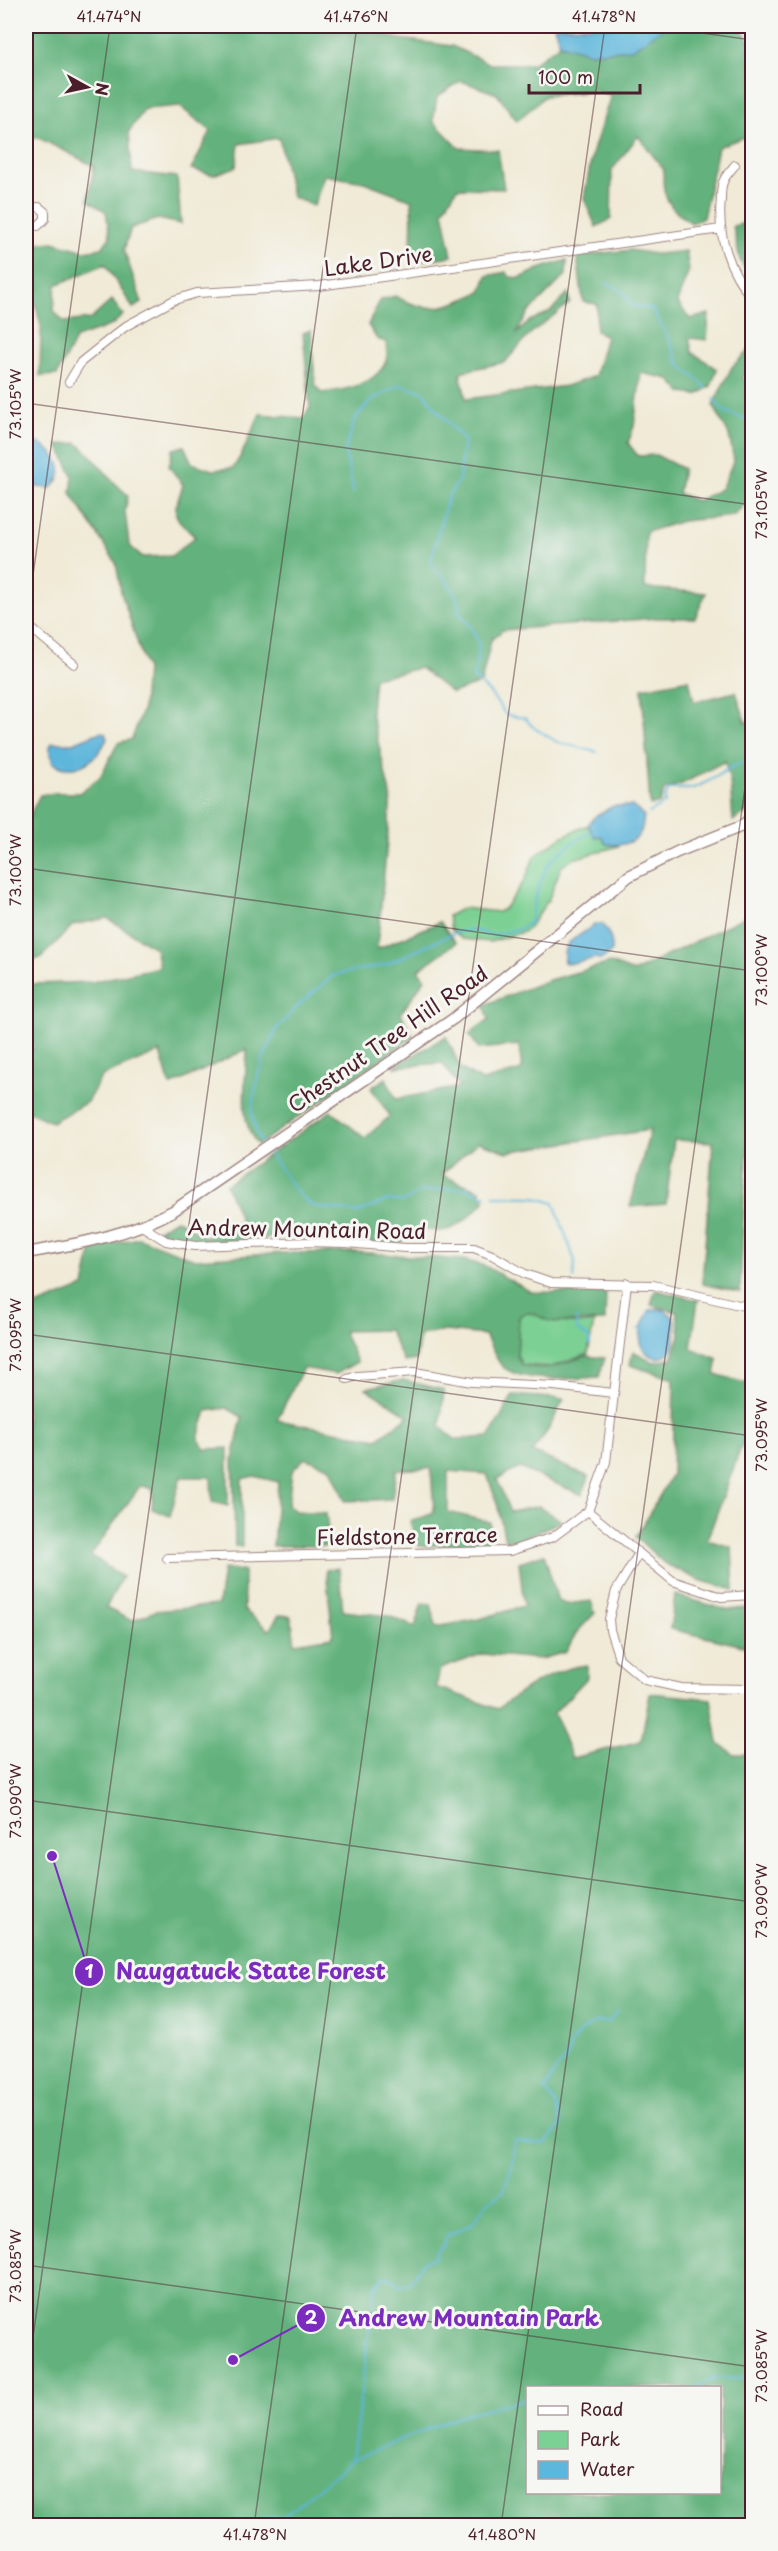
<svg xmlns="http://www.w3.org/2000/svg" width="778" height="2551" font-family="'Playpen Sans',sans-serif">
<rect width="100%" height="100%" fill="#f6f6f2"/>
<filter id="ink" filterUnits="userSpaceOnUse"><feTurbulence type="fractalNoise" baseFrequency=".0167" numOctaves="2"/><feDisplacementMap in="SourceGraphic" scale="12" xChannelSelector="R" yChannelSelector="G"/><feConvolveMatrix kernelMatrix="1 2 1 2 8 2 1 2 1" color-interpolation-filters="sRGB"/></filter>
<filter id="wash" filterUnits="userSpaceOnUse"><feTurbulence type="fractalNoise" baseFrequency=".008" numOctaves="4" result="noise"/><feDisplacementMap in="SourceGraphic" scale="24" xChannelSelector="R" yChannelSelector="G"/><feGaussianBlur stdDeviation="1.35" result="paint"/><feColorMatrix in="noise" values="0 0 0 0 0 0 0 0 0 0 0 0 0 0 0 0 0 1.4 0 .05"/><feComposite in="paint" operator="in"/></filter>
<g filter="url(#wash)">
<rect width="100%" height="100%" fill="#f0ead6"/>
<!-- green -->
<path fill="#7bd093" stroke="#62785f" stroke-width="1.5" d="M588,825L595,837L601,836L606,844L619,846L573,859L561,867L549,899L529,928L523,932L490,942L462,939L451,929L448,916L463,908L498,912L504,909L525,880L534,857L563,836Z
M521,1313H532L550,1321L579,1324L594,1322L588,1354L552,1367L522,1365L517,1355L519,1317Z"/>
<!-- forest -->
<path fill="#64b27d" stroke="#576854" stroke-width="1.5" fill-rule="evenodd" d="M26,26H299L313,28L347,26L400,39L452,46L490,64H532L560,44L591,53L665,27L703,29L714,26H736L752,41V134L718,147L703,218L692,223C670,211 660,195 664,170L638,136L612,170L611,219L596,227L584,198L593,151L611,95L595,91L545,96L517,121L497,94L461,81L437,97L433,121L459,148L498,150L504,189L457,188L443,211L452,256L411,262L412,200L364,182L324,175L314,206L292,197L279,138L239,144L236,167L213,175L191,169L211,131L179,106L145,109L129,131L132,172L177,177L181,224L158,219L131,228L124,250L142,303L133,308L105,264L56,285L54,311L64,322L91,319L112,300L123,315L112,325L76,338L57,375L40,376L41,326L29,280H26V249L27,245L53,242L85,251L102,248L110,237L106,212L88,200L94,166L39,138H26Z
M749,222L752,237V282L740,260L733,226Z
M630,250L656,254L686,251L689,270L677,302L690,319L709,314L707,340L689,338L692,352L717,369L711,386L697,395L682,393L669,379L641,373L634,426L628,443L638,456L656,455L683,469L678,493L697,501L721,489L734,460L729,435L713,405L732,367L752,347V360L742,378L752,386V496L734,516L683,521L646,532L645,588L706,593L695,618H657L503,630L491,640L481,683L452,693L420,668L374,678L371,712L391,798L377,949L440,922L456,943L418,970L425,979L401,1013L413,1037L258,1145C236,1119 247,1080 247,1049L170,1086L160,1052L102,1076L87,1102L52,1122L26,1111V1050L34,1049C29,1026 21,1006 31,984L92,982L159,967L155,948L107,918L73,925L41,958L26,961V823L40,795L55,793H79L100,777L118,743L132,739L143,708L146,669L121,592L116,563L71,493L73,476L58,445L77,443C97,458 108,480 128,495L125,511L129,545L142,557L171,556L195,537C171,513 172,517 183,485L169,466L173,449L184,446L192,463L212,470L233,468C246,451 250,433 260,414L303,418L310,408L303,333L311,330L315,384L321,393C345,390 376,385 386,361C388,355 386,347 386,342L377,339L368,325L380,300L395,296C431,316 445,307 481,292L487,276L506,272L510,277L520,278L539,269L567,260L566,275L528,313L516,334L530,321L550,312L568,293L570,303L531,333L505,362L460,372L466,399L566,386L595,376L606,336L596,331L597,304L583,302L577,256Z
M689,679L694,702L736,692L746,723L752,720V808L733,821L730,781L725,761L684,783L664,790L660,803L650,806L642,688Z
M752,913V1103L744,1200L740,1292L702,1284L713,1142L674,1140L666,1204L630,1207L650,1130L507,1152L478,1142L441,1175L480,1190L485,1201C475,1211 462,1226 447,1230C429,1234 412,1220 401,1244L280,1237L229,1242L179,1241L158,1230L176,1219L205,1237L241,1221L226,1185L331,1111L365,1138L390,1116L371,1088L386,1078L396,1099L460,1087L442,1063L394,1067L446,1036L461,1069L482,1081L522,1070L519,1045L479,1049L469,1034L489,1019L484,1005L549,980L610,963L634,972Z
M139,1238L195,1259L283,1253L355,1252L464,1260L485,1266L531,1292L606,1293L605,1321C590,1321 563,1324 550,1321C540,1319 528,1306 519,1317L517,1355L522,1365L541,1368L555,1366L585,1356L605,1358L599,1377C574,1379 522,1383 503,1367C495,1360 491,1344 485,1335L446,1331L420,1335L416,1360L404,1362L389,1330L343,1331L357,1362L336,1374L303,1368L277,1420L377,1439L409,1416L366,1388L403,1380L444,1390L440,1427L455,1439L489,1437L513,1395L564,1399L548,1430L532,1452L589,1477L582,1495L520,1468L497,1479L510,1512L539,1506L562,1521L515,1541L505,1540L497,1503L487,1474L448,1471V1512L490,1522V1543L419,1546L410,1522L434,1513L431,1468L396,1470L392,1499L345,1501L331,1468L305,1458L292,1471L288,1505L295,1511L326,1513L330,1546H273L278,1482L254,1476L242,1479V1547L235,1546L233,1459L242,1417L227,1408L207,1411L198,1438L205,1449L228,1448V1506L212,1502L211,1477H181L170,1516L152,1509L153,1488L140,1486L91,1555L122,1577L106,1608L132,1621L155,1611L218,1605L223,1569L244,1571V1610L269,1630L279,1615L291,1616L295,1643L333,1637L326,1570L339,1568L343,1611L389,1616L415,1627L422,1603L431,1604L436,1627L479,1619L524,1606L519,1562L544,1554L558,1601L566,1604L591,1601L595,1613L576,1633L566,1652L541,1659L482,1654L440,1669L436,1687L498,1709C523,1689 554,1668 587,1665V1678L554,1713L572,1758L641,1741L650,1693L711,1699L718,1743L734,1754H752V2525H26V1310L84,1287L92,1248ZM528,2388H720V2492H528Z
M655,1290L698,1300L691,1348L718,1359L715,1374L752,1385V1436L746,1434L707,1540L732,1547L734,1590L699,1580L664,1563L636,1537L672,1474L674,1379L630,1365L633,1351L654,1362L672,1359L680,1335L677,1312L651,1305Z
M675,1595L727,1610L752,1607V1648L670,1629Z"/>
<!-- water -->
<path fill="#5db6db" stroke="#546a83" stroke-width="1.5" d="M554,26H714L704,29L665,27L632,49L591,53L560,44Z
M38,443C56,452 71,471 51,488L37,487C25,474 25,460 26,444Z
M100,732L105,733L107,739C97,760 76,777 53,763L49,749L52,743H73Z
M613,806H632L644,816C643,821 643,827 641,831C636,845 617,846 606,844L601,836L595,837L588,825L594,817Z
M594,924H602C609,932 613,940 612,951L601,960L596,958L568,964L564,962C561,937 582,938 594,924Z
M657,1309L664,1310L673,1316C676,1322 675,1327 675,1334C676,1376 618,1358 650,1310Z"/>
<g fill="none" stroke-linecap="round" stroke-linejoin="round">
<!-- stream -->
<path stroke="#5db6db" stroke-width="2" d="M606,282L622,291L631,305L652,309L668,337L680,366L700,381L706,389
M714,399L723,411L752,421
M354,493L345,451L355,419L370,401L400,385L424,392L432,404L464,440L459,480L448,497L430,564L444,577L457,598L459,613L471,627L479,644L474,678L491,694L506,715L525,718L533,727L557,742L597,752
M649,813L665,803V797L669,789C677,788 686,790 693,788C714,782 730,763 752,760
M263,1143L257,1134L252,1113L253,1099L262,1061L277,1028L302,1002L334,975L385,965L454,933L471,930L493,935L520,929L531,922C531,908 543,868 553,859C563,849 579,838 592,832
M268,1151C278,1165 300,1202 314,1206C328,1210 342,1208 357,1213L388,1200L403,1202L421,1191L466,1188L486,1196
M493,1196L534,1197L554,1203L575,1261L574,1278
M576,1318L577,1329L590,1339V1344
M638,1329H641
M695,2388L715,2378L740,2379L752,2373
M352,2460L375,2287L384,2277L394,2279L400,2286L409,2284L424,2261L436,2257L437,2250L444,2245L447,2236L473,2223L486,2203L503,2192L512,2166L514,2140L545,2144L561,2125L556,2105L545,2089L557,2068L565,2062L572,2042L581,2031L597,2022H609L618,2010
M257,2526L266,2518H282L352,2460L458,2416L528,2398"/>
</g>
</g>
<g filter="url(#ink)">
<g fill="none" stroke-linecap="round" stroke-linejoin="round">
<defs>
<path id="minor" d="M735,165C731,170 726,175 724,180C721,185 721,193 721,199C717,235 729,271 752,298
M26,213L29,208L39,207L45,212V219L38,226L26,223
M69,382L81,362L126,326L174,300L197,293L319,286L721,229
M26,624L74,664
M142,1226L166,1241L195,1246L308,1242L346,1243L405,1248H474L492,1255L525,1274L551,1283L653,1285L752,1308
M347,1379L357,1376L415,1372L472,1382L554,1386L613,1393
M588,1511L673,1581L721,1597L752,1595
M639,1553L616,1591L609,1619L610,1630L619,1658L645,1680L681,1688L752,1689
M167,1558L510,1551L553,1537L588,1511L606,1462L627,1283"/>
<path id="tertiary" d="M26,1253C77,1244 127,1236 173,1211L453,1019L629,876L677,852L742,826L752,817"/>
</defs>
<!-- minor casing -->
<use href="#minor" stroke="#9d8480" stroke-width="10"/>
<!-- tertiary casing -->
<use href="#tertiary" stroke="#9d8480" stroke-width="13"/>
<!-- minor -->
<use href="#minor" stroke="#fff" stroke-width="8"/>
<!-- tertiary -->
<use href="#tertiary" stroke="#fff" stroke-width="10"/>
</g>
</g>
<!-- ticks -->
<path fill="none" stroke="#4a1f2b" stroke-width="1.5" stroke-opacity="0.45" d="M652,26L752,40M26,403L752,505M26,625L110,26M26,868L752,971M26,1334L752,1436M26,1800L752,1902M26,2265L752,2367M26,2387L357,26M254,2526L605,26M501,2526L752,738M749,2526L752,2499"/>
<g text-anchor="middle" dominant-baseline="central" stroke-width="6" stroke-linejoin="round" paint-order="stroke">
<!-- street labels -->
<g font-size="21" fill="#4a1f2b" stroke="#f6f6f2">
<text transform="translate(378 260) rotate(-8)">Lake Drive</text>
<text transform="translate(387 1038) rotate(-35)">Chestnut Tree Hill Road</text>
<text transform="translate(307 1228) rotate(1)">Andrew Mountain Road</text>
<text transform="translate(407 1535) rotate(-1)">Fieldstone Terrace</text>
</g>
</g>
<!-- callouts -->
<path fill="none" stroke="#7b2cbf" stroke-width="2" d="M52 1856L89 1972M233 2360L311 2318"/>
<g fill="#7b2cbf" stroke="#f6f6f2" stroke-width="2">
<circle cx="52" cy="1856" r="6"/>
<circle cx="233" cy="2360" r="6"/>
<circle cx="89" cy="1972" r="15"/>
<circle cx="311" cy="2318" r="15"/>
</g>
<g font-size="18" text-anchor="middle" font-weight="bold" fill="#fff">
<text x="89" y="1978">1</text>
<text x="311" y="2324">2</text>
</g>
<g font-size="22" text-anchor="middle" font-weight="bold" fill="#7b2cbf" stroke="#f6f6f2" stroke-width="6" stroke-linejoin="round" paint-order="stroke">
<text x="251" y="1979">Naugatuck State Forest</text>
<text x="469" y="2326">Andrew Mountain Park</text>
</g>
<!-- margin -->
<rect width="778" height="2551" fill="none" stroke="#f6f6f2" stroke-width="66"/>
<!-- legend -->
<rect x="526" y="2386" width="195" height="108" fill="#f6f6f2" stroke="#b1a0a2" stroke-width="1.5"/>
<rect x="538" y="2406" width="30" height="9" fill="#ffffff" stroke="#b1a0a2" stroke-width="1.5"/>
<text x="580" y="2416" font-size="18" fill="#4a1f2b">Road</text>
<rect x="538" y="2431" width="30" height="18" fill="#7bd093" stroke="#b1a0a2" stroke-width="1.5"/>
<text x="580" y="2446" font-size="18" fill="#4a1f2b">Park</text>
<rect x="538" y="2461" width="30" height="18" fill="#5db6db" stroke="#b1a0a2" stroke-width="1.5"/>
<text x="580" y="2476" font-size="18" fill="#4a1f2b">Water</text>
<!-- north arrow -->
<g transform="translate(87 87) rotate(98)" stroke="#f6f6f2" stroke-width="4.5" paint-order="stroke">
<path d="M0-4.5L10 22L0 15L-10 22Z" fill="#4a1f2b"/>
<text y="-9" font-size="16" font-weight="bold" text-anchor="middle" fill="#4a1f2b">N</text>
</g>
<!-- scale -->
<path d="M529 84v9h111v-9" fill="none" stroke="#4a1f2b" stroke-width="3"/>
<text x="538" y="84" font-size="18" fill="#4a1f2b" stroke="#f6f6f2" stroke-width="4.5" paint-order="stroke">100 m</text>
<rect x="33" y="33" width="712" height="2485" fill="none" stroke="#4a1f2b" stroke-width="2"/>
<g font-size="15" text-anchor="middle" fill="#4a1f2b">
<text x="109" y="22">41.474°N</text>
<text x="356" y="22">41.476°N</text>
<text x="604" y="22">41.478°N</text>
<text transform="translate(16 404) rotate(-90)" y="5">73.105°W</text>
<text transform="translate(762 504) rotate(-90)" y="5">73.105°W</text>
<text transform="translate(16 870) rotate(-90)" y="5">73.100°W</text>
<text transform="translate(762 970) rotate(-90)" y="5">73.100°W</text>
<text transform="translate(16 1335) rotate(-90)" y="5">73.095°W</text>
<text transform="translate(762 1435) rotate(-90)" y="5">73.095°W</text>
<text transform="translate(16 1801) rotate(-90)" y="5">73.090°W</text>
<text transform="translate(762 1901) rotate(-90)" y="5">73.090°W</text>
<text transform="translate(16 2266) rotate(-90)" y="5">73.085°W</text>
<text transform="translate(762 2366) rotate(-90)" y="5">73.085°W</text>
<text x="255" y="2540">41.478°N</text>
<text x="502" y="2540">41.480°N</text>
</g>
</svg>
